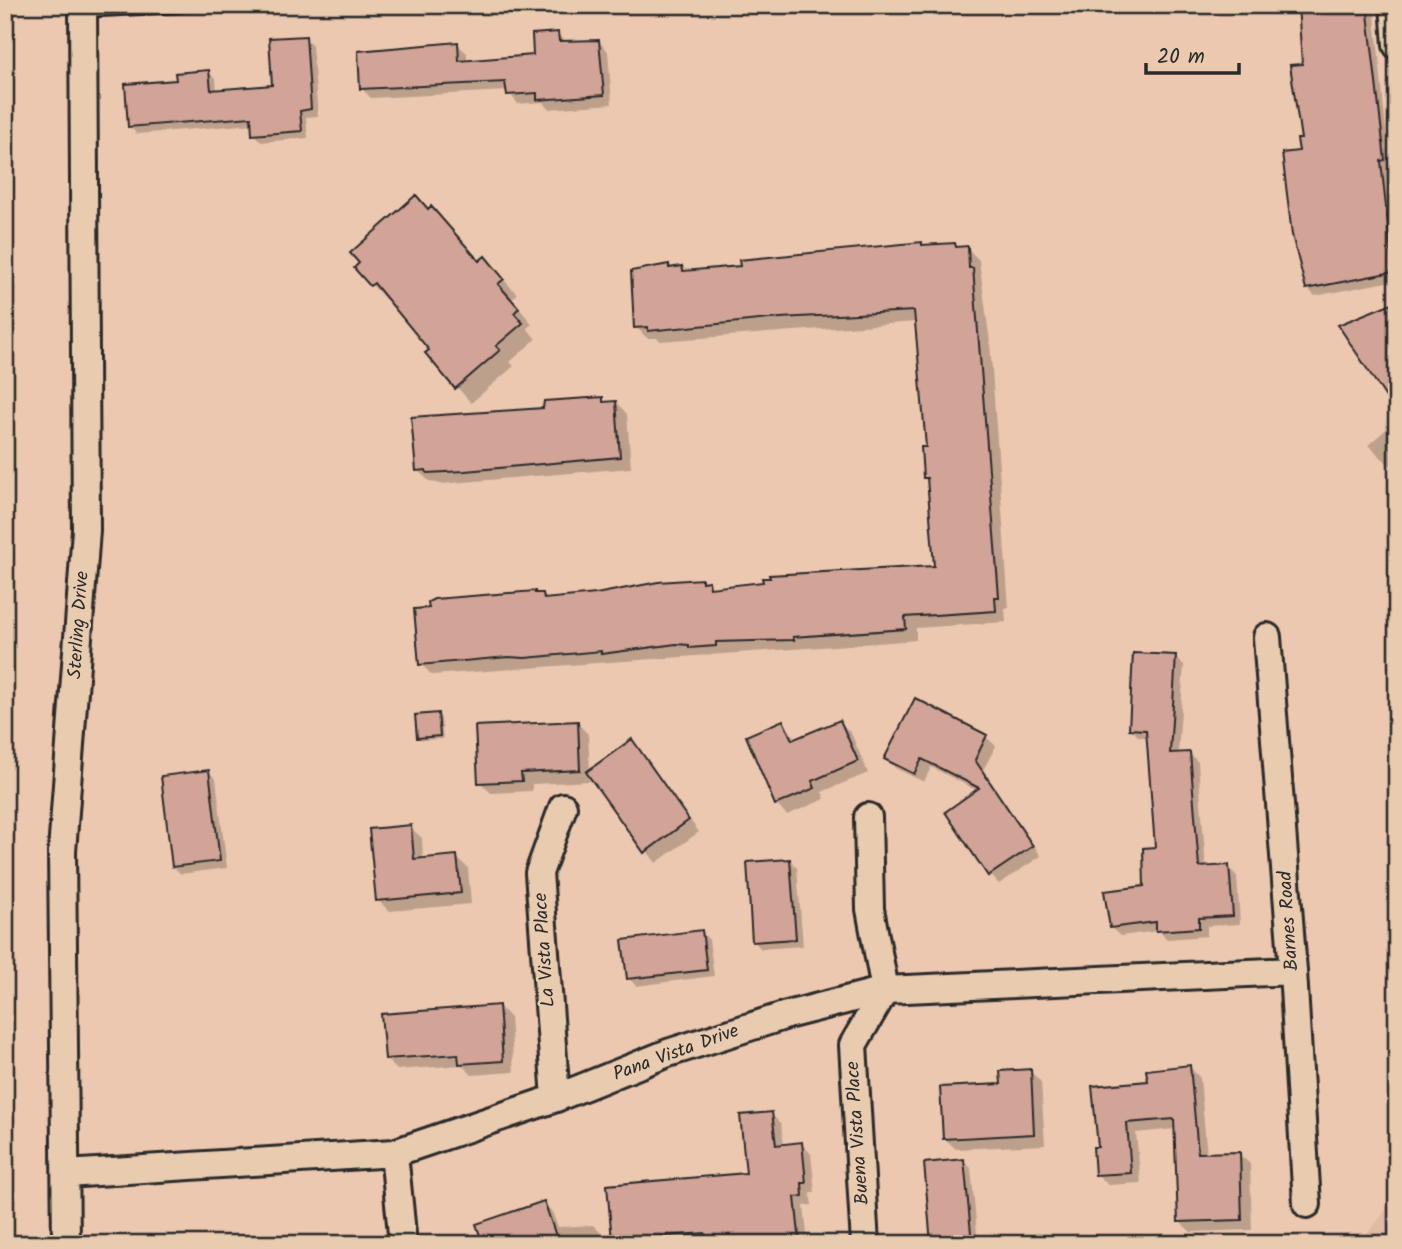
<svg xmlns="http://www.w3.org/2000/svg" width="1402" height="1249" font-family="Kalam,sans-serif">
<rect width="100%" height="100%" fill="#edc8b0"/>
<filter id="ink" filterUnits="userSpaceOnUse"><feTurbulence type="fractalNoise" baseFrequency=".0143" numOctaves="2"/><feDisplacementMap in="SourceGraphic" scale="14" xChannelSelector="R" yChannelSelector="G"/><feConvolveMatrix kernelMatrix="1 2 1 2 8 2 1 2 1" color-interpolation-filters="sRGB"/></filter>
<g filter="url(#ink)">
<!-- built -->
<path fill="#e1baa6" d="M1397,1196V1244H1354L1371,1229Z"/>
<!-- shadow -->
<path fill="#0003" d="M1299,5H1374L1397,245V280L1315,296L1307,288L1301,153L1304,65Z
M558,34L566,42H599L608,51L612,104L549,109L543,102L518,104L508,91L371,98L362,89L457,44L467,53V62L535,57Z
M305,38L312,45L318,116L306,117L308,138L261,142L254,134L253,124L137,134L130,127L177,82L208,72L216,79L217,91L274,87Z
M431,208L480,263L485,259L517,294L512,299L532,324L527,328L536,339L510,362L514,366L471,403L427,353L431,350L388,298L386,300L356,268Z
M921,244L924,246L954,244L959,249L967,248L979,260L990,342L1009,608H1005L1006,622L916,628V640L905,641L432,675L421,664L537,595H543L549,600L701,580L715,589L935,568L929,481L925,477L928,448L916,322L661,341L657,338H647L636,327L669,265L686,273Z
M602,399L607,403L616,402L627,414L631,468L440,484L429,481L417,470L544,410Z
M1397,420V472L1368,445Z
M1175,657L1184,665L1178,754L1189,753L1198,762L1206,869L1228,867L1237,876L1240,924L1207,926V936L1167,939L1159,931L1120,936L1111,928L1145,887L1157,849L1148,737H1139L1130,728Z
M916,701L986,737L996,746L983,770L1041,856L999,884L990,874L978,791L931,767L924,782L895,768L886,758Z
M438,715L441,718L443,739L422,740L419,737Z
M783,722L797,740L840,722L851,733L868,773L822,792L825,799L787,815L776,804Z
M577,723L588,734L590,771L631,741L699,832L656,863L590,775L591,781L532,784V791L491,793L480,782Z
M209,772L216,779L227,868L181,874L173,867Z
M410,827L422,838L423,860L456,857L468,868L471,904L389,911L378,900Z
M790,860L797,868L803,946L761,949L754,941Z
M702,932L709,940L714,976L636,986L629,978Z
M499,1006L510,1018L514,1072L472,1075L462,1065L397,1070L386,1059Z
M1190,1067L1200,1078L1207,1155L1239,1154L1250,1164L1252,1230L1191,1232L1180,1222L1176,1129L1136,1133L1141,1183L1108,1185L1097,1174L1100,1148L1150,1082Z
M1030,1071L1041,1082L1045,1145L956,1149L944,1138L1002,1085Z
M771,1114L781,1124L784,1146L802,1144L811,1154L815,1192L810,1193L812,1205L804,1206L808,1244H618L613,1239L748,1175Z
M963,1161L971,1168L978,1244H933Z
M543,1203L552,1212L558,1227L593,1225L602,1234L603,1244H485Z"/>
<!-- building -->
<path fill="#d2a397" stroke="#2b2b2b" stroke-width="2" d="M1298,5H1367L1385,160L1381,161L1393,272L1306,289L1292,235L1282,153L1299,151L1297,139H1301L1290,65L1302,64Z
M558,32L559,41L599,40L604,95L537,100V93L507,95L505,82L360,89L358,51L458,42L459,61L533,55L532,34Z
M306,36L311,109L300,111L302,131L252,135L251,117L128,127L125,84L176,80L175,73L209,70L211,90L272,85L269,38Z
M416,195L428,209L431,206L479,261L485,256L504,279L498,284L519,308L514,313L523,323L496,346L500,350L455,389L425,353L429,350L374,283L370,286L354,268L359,263L350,253Z
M922,242V245L955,243L956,247L968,246L969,268H973L999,597H995L996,611L905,617L906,629L793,637L794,640L716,642V646L689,648V645L676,644L601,654V651L525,658L508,657L419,665L414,609L429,608L428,602L434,599L535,591V593H543L544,599L596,594L658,582L702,579V582L709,581L710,588L763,582L762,578H770L769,575L934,566L927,478H923L921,447H926L914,311L780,318L648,331V327L634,328L631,271L669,264V268L682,266L683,271L740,266L739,260Z
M1397,301V414L1338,325Z
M603,397V402L616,401L620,457L465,471L427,473L426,470L416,471L411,417L543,408L544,401Z
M1133,653L1176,655L1170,753L1190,752L1199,867L1229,865L1233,916L1199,918V928L1156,931V922L1110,928L1104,891L1144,886L1143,848L1155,847L1146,730L1129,729Z
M915,698L987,735L975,760L1033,846L988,876L945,812L979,788L922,759L914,774L884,759Z
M438,713L440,736L417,738L415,715Z
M783,720L792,740L840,720L858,761L812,781L815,788L775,805L746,736Z
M578,721L580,770L521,773L522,781L478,783L475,726Z
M632,739L689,820L644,853L586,772Z
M209,770L220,861L172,867L161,776Z
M411,825L414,859L457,855L461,893L376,901L369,829Z
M790,859L796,939L752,942L747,862Z
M702,930L707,970L627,979L622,940Z
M499,1005L503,1061L459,1064L458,1054L385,1059L381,1014Z
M1190,1065L1198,1153L1240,1152L1242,1220L1178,1222L1174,1119L1127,1123L1131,1173L1095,1175L1093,1147H1098L1092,1086L1148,1081L1146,1070Z
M1031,1069L1034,1134L943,1139L940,1087L1001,1084L1000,1071Z
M772,1112L776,1145L802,1142L806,1183H802L803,1196L795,1197L800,1244H707L705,1233L612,1240L607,1185L746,1173L740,1115Z
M964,1159L972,1244H931L924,1163Z
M544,1201L557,1239L543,1244H483L476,1224Z"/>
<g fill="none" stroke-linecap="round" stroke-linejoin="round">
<defs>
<path id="service" d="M83,10L181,5"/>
<path id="minor" d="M1394,5L1397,45
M1267,637L1293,971L1307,1204
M556,1098L539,873L563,807
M394,1153L403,1244
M66,1174L394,1153L556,1098L668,1053L787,1015L885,990L1293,971
M66,1244L62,852L86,530L83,5
M865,1244L853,1045L885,990L870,909L868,817"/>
</defs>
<!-- service casing -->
<use href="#service" stroke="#2b2b2b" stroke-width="18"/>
<!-- minor casing -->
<use href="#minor" stroke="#2b2b2b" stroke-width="32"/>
<!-- service -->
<use href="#service" stroke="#e9ccb0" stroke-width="12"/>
<!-- minor -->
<use href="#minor" stroke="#e9ccb0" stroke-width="26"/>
</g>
</g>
<g text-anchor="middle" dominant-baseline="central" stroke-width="5" stroke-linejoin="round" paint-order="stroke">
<!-- street labels -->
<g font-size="19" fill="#2b2b2b" stroke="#e9ccb0">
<text transform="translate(79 625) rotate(-86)">Sterling Drive</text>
<text transform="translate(1289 921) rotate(-94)">Barnes Road</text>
<text transform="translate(545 950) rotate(-94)">La Vista Place</text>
<text transform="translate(676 1053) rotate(-20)">Pana Vista Drive</text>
<text transform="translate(858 1133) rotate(-94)">Buena Vista Place</text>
</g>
</g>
<!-- margin -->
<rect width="1402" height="1249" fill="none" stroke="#e9ccb0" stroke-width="28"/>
<rect x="14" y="14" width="1374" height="1221" fill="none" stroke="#2b2b2b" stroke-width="2.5" filter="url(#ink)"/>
<!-- scale -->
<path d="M1146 63v10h93v-10" fill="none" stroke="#2b2b2b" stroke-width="3.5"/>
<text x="1157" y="63" font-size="21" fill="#2b2b2b" stroke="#e9ccb0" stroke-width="5" paint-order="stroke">20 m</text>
</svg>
